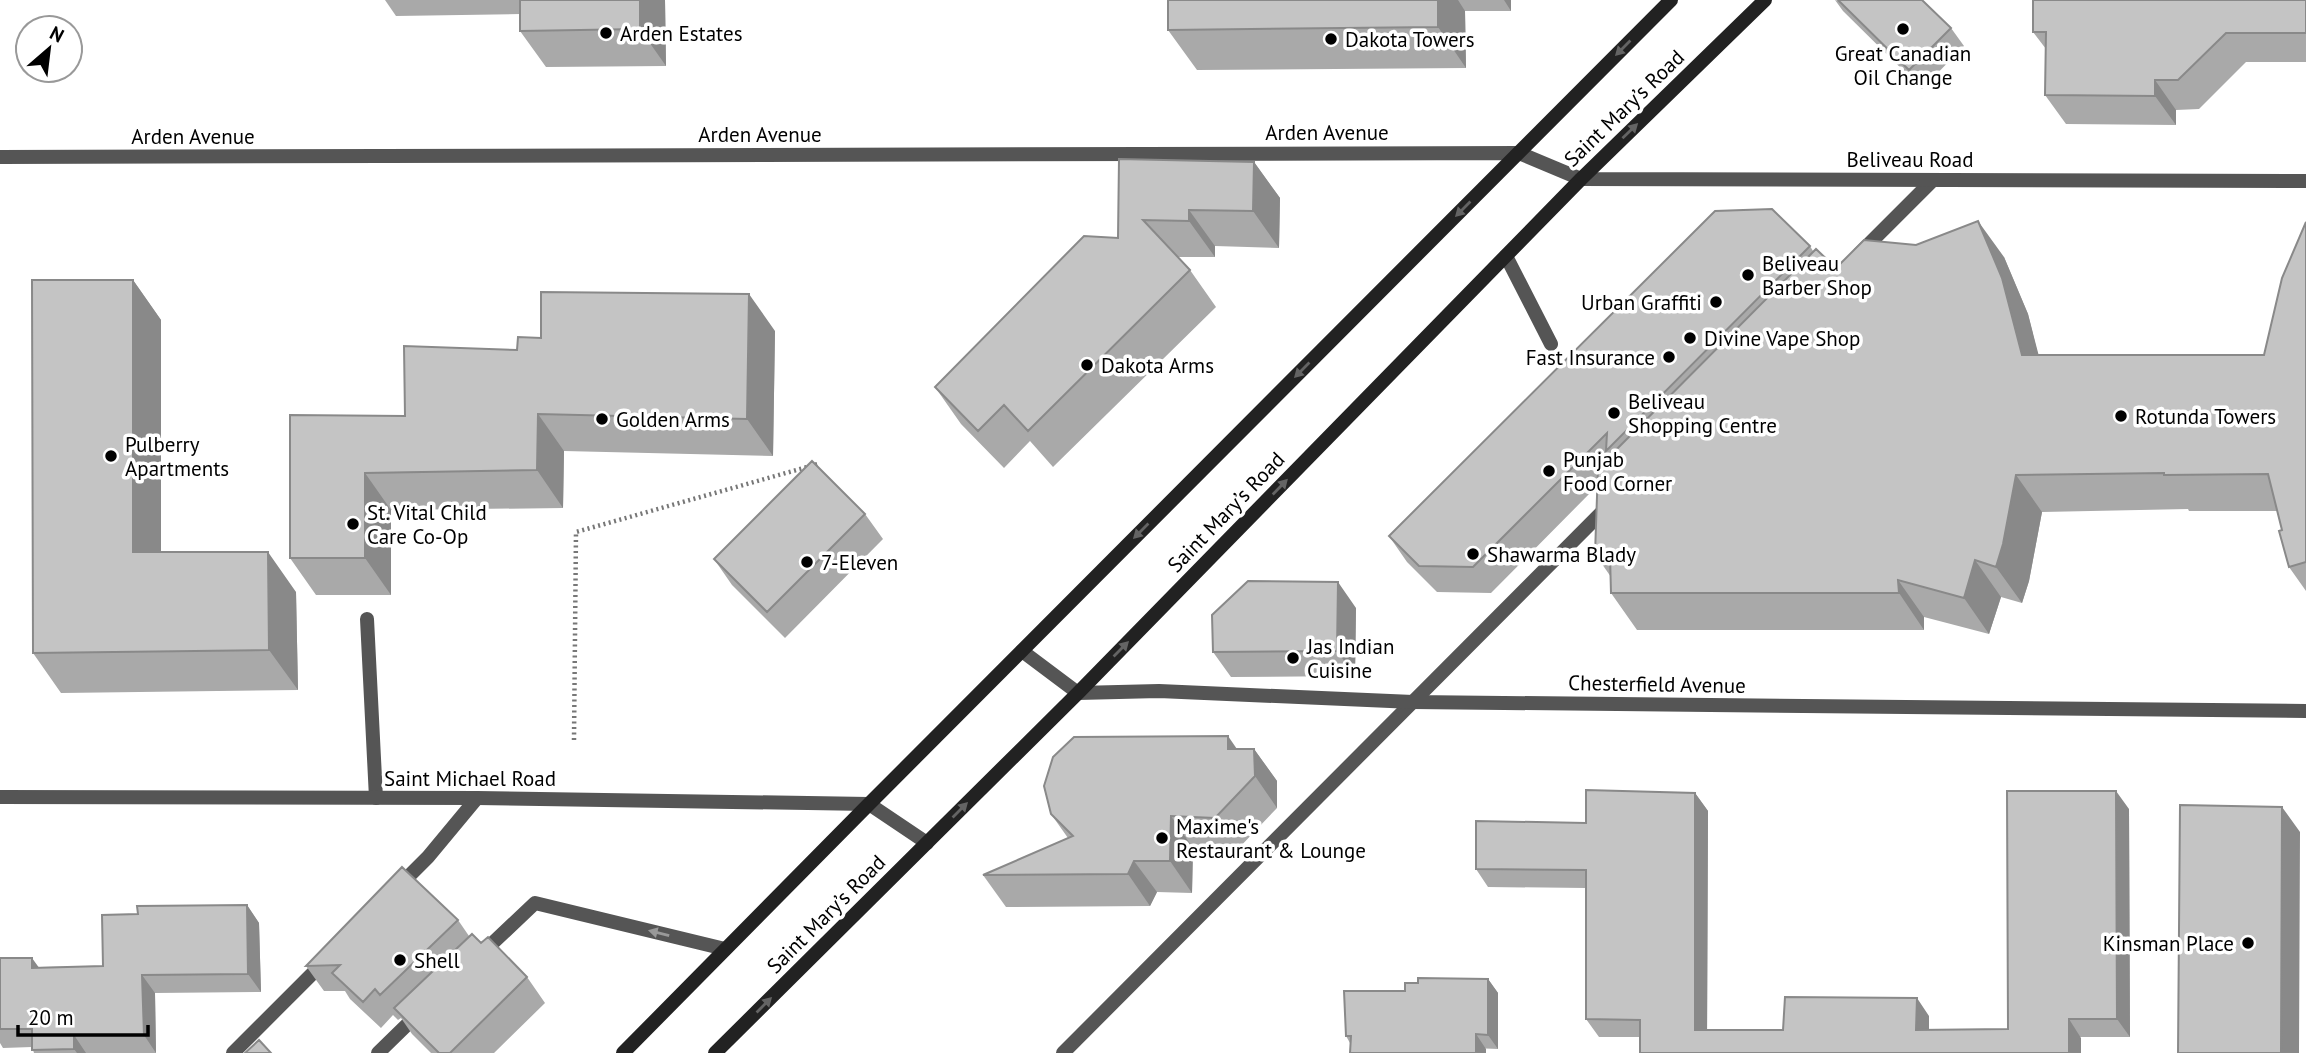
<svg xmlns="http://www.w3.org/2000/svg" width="2306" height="1053" font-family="'PT Sans',sans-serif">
<rect width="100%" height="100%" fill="#fff"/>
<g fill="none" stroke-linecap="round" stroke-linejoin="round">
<!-- path -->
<path stroke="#777" stroke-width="4.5" stroke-dasharray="2 3.5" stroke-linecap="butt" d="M574,740L576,532L818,464"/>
<!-- lane -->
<path stroke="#555" stroke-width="14" d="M1859,254L1933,180
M1506,256L1551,344
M367,619L376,798
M397,888L428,857L477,798
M480,955L535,903L725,949
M233,1053L324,962
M378,1053L420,1012
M1063,1053L1608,506"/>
<!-- street -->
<path stroke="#555" stroke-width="14" d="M0,157L1519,153L1581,179L2306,181
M1022,651L1078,693L1159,691L1413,702L2306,711
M0,797L477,798L869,804L927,843"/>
<!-- secondary -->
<path stroke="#222" stroke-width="14" d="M623,1053L869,804L1671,0
M715,1053L1078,693L1581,179L1765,0"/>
</g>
<!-- wall -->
<path fill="#a9a9a9" d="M385,0H665L666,66L546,67L520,31V14L396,16Z
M1168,0H1511V11H1465L1466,68L1197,70L1168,30Z
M1835,0L1951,28L1964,46L1922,89L1843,11Z
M2306,0V62H2246L2199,109L2176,110V125L2066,124L2045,95L2046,49L2033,32Z
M1119,159L1254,162L1280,198L1279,248L1215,246V257H1177L1190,270L1216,307L1053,467L1030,441L1004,468L961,424L935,387L1118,238Z
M2306,222V591L2289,567L2278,511H2189L2188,509L2042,512L2029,581L2022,603L2001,597L1989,634L1924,617V630H1637L1611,593V577L1595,554L1597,486L1491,593L1437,592L1407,562L1389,536L1810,246L1813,251L1836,268L2004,257L2028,314L2038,355H2264Z
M133,280L161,320V552L296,592L298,690L61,693L33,653Z
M775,331L773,456L564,451L563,508L391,510V595H316L290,558L405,416L517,350L541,338Z
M865,514L883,539L785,638L732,585L714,559Z
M1356,608L1355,676L1231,677L1213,652Z
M1236,749H1254L1277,781V808L1237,850L1193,848L1192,893L1157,892L1150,906L1006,907L983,875L1068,838L1051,814Z
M1695,793L1708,811L1707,1030H1783L1929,1016V1029H2008L2129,809L2130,1037H1599L1586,1019V888L1488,887L1476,869L1586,823Z
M247,905L259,923L261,992L155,993L156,1053H34L32,1047L3,1048L0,1043V958L39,967L103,966L138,914Z
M458,920L469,936L481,943L527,977L545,1003L494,1053H431L412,1034L401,1018L398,1020L393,1015L381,1028L350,999L345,991H324L306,966Z
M1488,979L1498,993V1049L1350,1043L1346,1036L1405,991L1418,983Z"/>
<!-- shaded-wall -->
<path fill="#898989" d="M640,0H665L666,66L640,29Z
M1438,0H1458L1465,11L1466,68L1438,27Z
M1504,0H1511V11Z
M2155,80L2176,110V125L2155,96Z
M1254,162L1280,198L1279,248L1253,211Z
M1189,210L1215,246V257L1189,221Z
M1978,221L2004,257L2028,314L2048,391L2022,355Z
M133,280L161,320V592L133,552Z
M749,294L775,331L773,456L747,419Z
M538,414L564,451L563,508L537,470Z
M365,473L391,510V595L365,558Z
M2016,475L2042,512L2029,581L2022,603L1996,567Z
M268,552L296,592L298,690L269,650Z
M1975,560L2001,597L1989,634L1964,598Z
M1898,580L1924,617V630L1899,593Z
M1338,582L1356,608L1355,676L1337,651Z
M1228,736L1250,768L1228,749Z
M1254,749L1277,781V808L1255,776Z
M2116,791L2129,809L2130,1037L2117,1019Z
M1695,793L1708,811L1707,1048L1695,1030Z
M2282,807L2300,832L2299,1053H2281Z
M1171,816L1193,848L1192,893L1170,861Z
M1134,861L1157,892L1150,906L1128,874Z
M247,905L259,923L261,992L248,974Z
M32,958L45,976L32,968Z
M142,975L155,993L156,1053L144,1035Z
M1488,979L1498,993V1049L1488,1035Z
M1917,998L1929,1016V1048L1916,1030Z
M2069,1019L2081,1038V1053H2069Z
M1476,1034L1486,1049V1053H1476Z
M74,1035L86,1053H77L74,1049Z"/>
<!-- building -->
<path fill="#c4c4c4" stroke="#898989" stroke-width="2" d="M520,0H640V29L520,31Z
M1168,0H1438V27L1168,30Z
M1838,0H1922L1951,28L1909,70Z
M2033,0H2306V33H2226L2178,80H2155V96L2045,95L2046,32H2033Z
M1119,159L1254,162L1253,211L1189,210V221L1143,220L1190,270L1028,431L1004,405L978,431L935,387L1084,236L1118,238Z
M1772,209L1810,246L1606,451L1607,433L1473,567L1419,566L1389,536L1715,211Z
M1978,221L2002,278L2022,355H2264L2282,278L2306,222V562L2289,567L2279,531L2282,530L2268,474L2164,475V473L2016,475L2003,544L1996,567L1975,560L1964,598L1898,580L1899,593H1611L1610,556L1595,554L1598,468L1816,249L1836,268L1864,240L1916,245Z
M32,280H133V552H268L269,650L33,653Z
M541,292L749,294L747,419L538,414L537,470L365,473V558H290V415L405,416L404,346L517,350L518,337L541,338Z
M812,461L865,514L767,612L714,559Z
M1248,581L1338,582L1337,651L1213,652L1212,615Z
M1228,736V749H1254L1255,776L1215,818L1171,816L1170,861H1134L1128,874L983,875L1073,836L1051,814L1044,786L1053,757L1074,737Z
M1586,790L1695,793V1030H1783L1785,997L1917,998L1916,1030L2008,1029L2007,791H2116L2117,1019H2069V1053H1640V1020L1586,1019V870L1476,869V821L1586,823Z
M2180,805L2282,807L2281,1053H2178Z
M402,867L458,920L380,995L375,989L363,1002L332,973L340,965L306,966Z
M247,905L248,974L142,975L144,1035H74V1049L32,1050V1029H0V958H32V968L103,966L102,915L138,914L137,906Z
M472,934L481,943L488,937L527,977L450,1053H439L394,1008Z
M1418,978L1488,979V1035L1476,1034V1053H1350L1351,1036H1346L1344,991H1405V983H1418Z
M259,1040L271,1053H245Z"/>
<!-- one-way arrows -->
<defs><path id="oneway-solid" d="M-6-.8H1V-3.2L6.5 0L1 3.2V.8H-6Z" transform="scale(1.75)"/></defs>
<g fill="#646464">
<use href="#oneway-solid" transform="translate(1623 48) rotate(135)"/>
<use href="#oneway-solid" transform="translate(1630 131) rotate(-44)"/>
<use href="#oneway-solid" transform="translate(1463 209) rotate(135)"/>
<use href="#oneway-solid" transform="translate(1302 370) rotate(135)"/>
<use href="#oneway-solid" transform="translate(1280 487) rotate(-46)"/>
<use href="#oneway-solid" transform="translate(1141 531) rotate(135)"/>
<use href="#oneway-solid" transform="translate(1121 649) rotate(-45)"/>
<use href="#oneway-solid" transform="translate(960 810) rotate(-45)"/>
<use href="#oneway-solid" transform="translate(764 1005) rotate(-45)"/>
</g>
<use fill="#999" href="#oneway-solid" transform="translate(659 933) rotate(-166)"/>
<!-- markers -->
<g fill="#000" stroke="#fff" stroke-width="2.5">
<circle cx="1903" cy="29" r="7"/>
<circle cx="606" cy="33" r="7"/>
<circle cx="1331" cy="39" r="7"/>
<circle cx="1748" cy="275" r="7"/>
<circle cx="1716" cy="302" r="7"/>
<circle cx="1690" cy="338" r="7"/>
<circle cx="1669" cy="357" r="7"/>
<circle cx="1087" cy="365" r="7"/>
<circle cx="1614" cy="413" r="7"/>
<circle cx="2121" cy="416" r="7"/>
<circle cx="602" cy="419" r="7"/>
<circle cx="111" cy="456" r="7"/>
<circle cx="1549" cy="471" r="7"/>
<circle cx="353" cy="524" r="7"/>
<circle cx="1473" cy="554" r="7"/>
<circle cx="807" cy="562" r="7"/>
<circle cx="1293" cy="658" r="7"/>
<circle cx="1162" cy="838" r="7"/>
<circle cx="2248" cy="943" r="7"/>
<circle cx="400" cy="960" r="7"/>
</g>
<g text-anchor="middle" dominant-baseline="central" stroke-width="7" stroke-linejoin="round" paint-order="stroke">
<!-- poi labels -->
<g font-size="21" fill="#000" stroke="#fff" text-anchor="start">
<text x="620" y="33">Arden Estates</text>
<text x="1345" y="39">Dakota Towers</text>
<text x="1903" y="53" text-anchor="middle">Great Canadian<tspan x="1903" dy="24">Oil Change</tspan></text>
<text x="1762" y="263">Beliveau<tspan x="1762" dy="24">Barber Shop</tspan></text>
<text x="1702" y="302" text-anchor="end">Urban Graffiti</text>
<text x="1704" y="338">Divine Vape Shop</text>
<text x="1655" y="357" text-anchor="end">Fast Insurance</text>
<text x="1101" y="365">Dakota Arms</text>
<text x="1628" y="401">Beliveau<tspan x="1628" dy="24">Shopping Centre</tspan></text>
<text x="2135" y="416">Rotunda Towers</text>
<text x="616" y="419">Golden Arms</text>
<text x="125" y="444">Pulberry<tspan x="125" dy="24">Apartments</tspan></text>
<text x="1563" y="459">Punjab<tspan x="1563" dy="24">Food Corner</tspan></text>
<text x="367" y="512">St. Vital Child<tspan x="367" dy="24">Care Co-Op</tspan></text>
<text x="1487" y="554">Shawarma Blady</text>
<text x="821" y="562">7-Eleven</text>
<text x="1307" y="646">Jas Indian<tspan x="1307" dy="24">Cuisine</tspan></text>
<text x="1176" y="826">Maxime's<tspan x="1176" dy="24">Restaurant &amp; Lounge</tspan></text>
<text x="2234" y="943" text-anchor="end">Kinsman Place</text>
<text x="414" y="960">Shell</text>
</g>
<!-- street labels -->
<g font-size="21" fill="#000" stroke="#fff">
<text transform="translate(1624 108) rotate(-44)">Saint Mary’s Road</text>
<text x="1327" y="132">Arden Avenue</text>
<text x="760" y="134">Arden Avenue</text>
<text x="193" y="136">Arden Avenue</text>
<text x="1910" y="159">Beliveau Road</text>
<text transform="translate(1226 512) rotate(-46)">Saint Mary’s Road</text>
<text transform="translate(1657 684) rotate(1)">Chesterfield Avenue</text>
<text x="470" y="778">Saint Michael Road</text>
<text transform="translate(826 914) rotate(-45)">Saint Mary’s Road</text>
</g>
</g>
<!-- north arrow -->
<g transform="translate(49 49) rotate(28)"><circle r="33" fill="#ffffff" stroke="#999999" stroke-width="2"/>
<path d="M0-5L12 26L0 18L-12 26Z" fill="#000000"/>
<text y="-10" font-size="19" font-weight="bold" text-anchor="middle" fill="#000000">N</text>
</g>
<!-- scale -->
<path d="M18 1025v10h130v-10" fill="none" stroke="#000000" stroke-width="3.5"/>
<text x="28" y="1025" font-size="21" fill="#000000" stroke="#ffffff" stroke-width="5" paint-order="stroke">20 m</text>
</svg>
